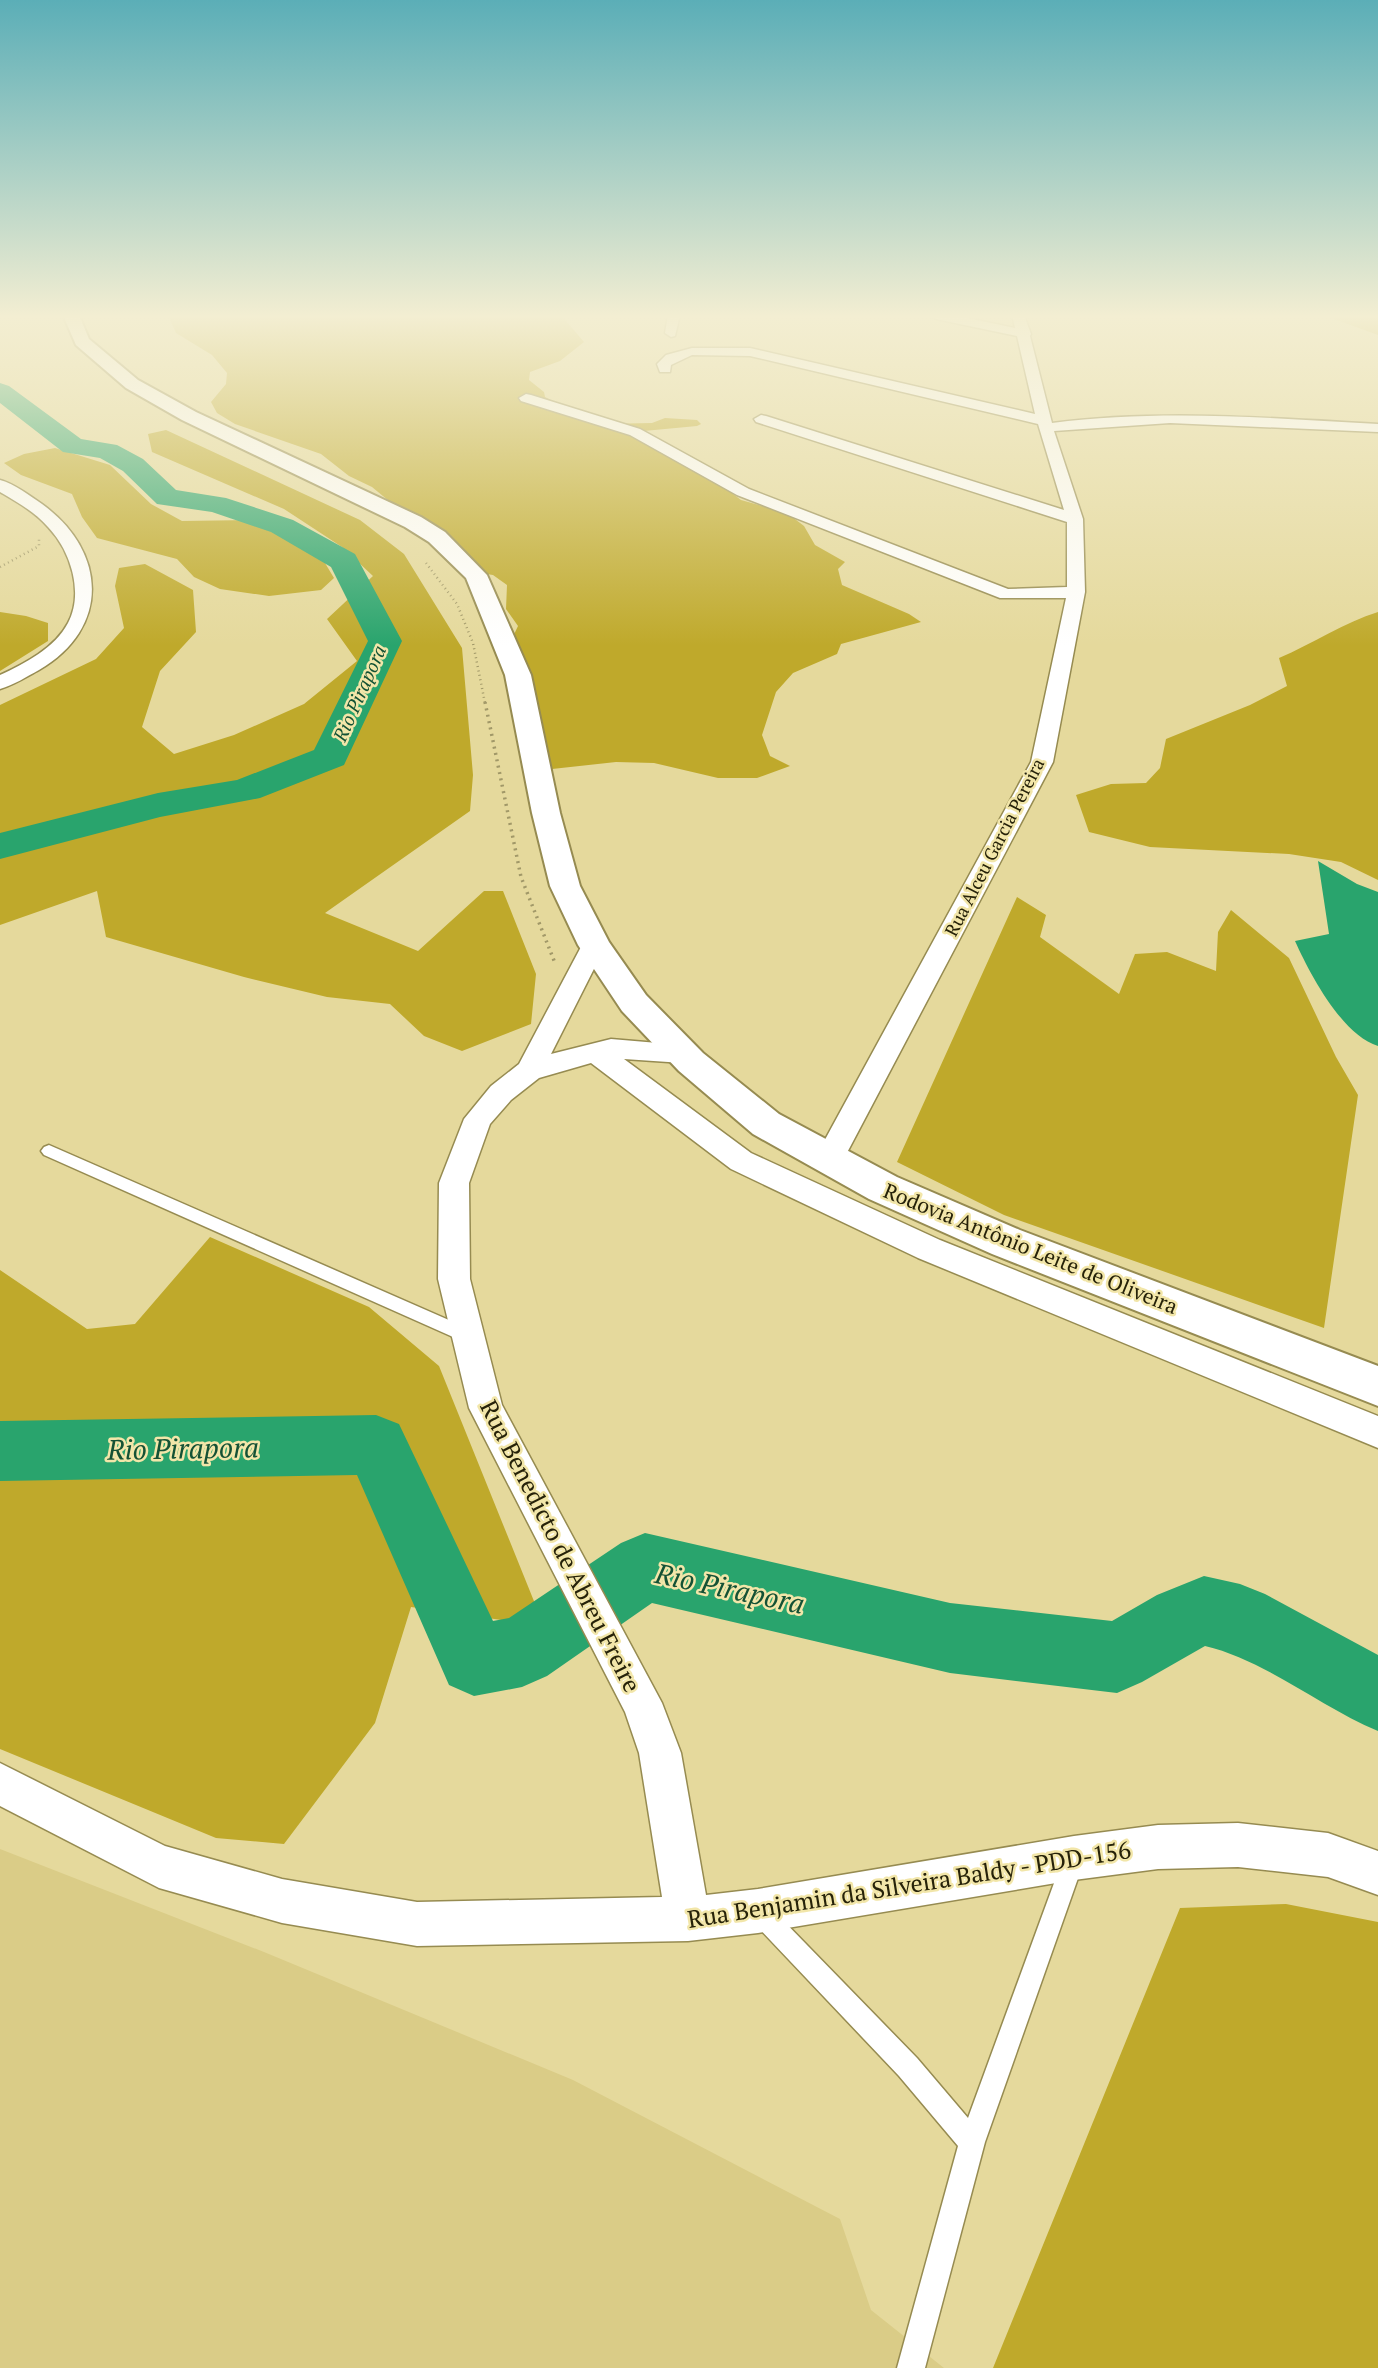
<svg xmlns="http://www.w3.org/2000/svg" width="1378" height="2368" font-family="'PT Serif',serif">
<rect width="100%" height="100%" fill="#e5d99c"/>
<!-- built -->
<path fill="#dacc87" d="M0,1849L264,1952L573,2080L840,2219L871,2310L944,2368H0Z"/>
<!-- green -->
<path fill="#bfa92b" d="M168,315H561L584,342L560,361L530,372L529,380L544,392L545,397L560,405L598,415L603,424L652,423L665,418L697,420L701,424L697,426L633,432L708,475L741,500L787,513L804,526L815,545L845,562L838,569L842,585L909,614L921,622L841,644L837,654L793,673L776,692L762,735L770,756L790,766L757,778H718L654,763L616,762L552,769L537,747L509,645L518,626L506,609L507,585L493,575L461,570L427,523L389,501L372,487L349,476L321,454L235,424L217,413L211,402L226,384L227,373L212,355L176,333Z
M1323,315H1378V335Z
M166,430L360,520L404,554L462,648L473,775L470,811L325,913L418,951L484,891H503L536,974L531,1024L462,1051L424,1036L390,1004L327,997L244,977L106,937L97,891L0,925V705L96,659L124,628L115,586L119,568L145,564L193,590L196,632L160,671L142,727L174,754L234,735L304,704L357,661L327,619L373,576L342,547L284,509L152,452L148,434Z
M55,448L110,465L151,504L182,521L251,520L322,558L334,578L321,590L269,596L220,589L194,577L177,559L97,538L82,517L72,494L21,475L4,463L24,454Z
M0,612L26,616L48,623V641L0,671Z
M1378,612V880L1341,862L1289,854L1150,847L1089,832L1076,795L1111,784L1146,783L1160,768L1166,739L1250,705L1287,686L1279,658C1312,644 1345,622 1378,612Z
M1017,897L1046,915L1040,937L1119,994L1135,954L1167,952L1216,971L1218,932L1231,910L1289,958L1336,1057L1358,1095L1324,1328L1004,1215L897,1162Z
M210,1237L369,1307L439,1366L544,1626L411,1607L375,1723L284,1844L216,1838L0,1749V1270L87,1329L135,1324Z
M1286,1904L1378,1922V2368H993L1180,1908Z"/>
<!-- water -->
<path fill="#29a46d" d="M1318,861L1357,884L1378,892V1046C1342,1035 1310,974 1295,941L1329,934Z"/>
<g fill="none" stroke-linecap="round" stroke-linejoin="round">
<!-- river -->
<path fill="#29a46d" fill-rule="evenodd" d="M0,383L9,386L81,439L117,445L143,459L176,490L226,498L293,520L355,554L402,641L344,765L260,798L160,817L0,859V833L158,793L237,780L314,750L368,641L331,567L271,532L212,512L157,504L123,471L100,458L63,452L0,403Z
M376,1415L399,1424L493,1621L509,1618L621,1543L645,1533L950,1603L1112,1621L1157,1595L1204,1576L1240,1584L1265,1594L1378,1655V1731C1320,1707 1265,1660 1205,1646L1142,1682L1117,1693L950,1673L652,1603L547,1676L522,1687L474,1696L449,1685L357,1475L0,1481V1421Z"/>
<defs>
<path id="lane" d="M49,1145L474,1331L477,1336L474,1341L468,1344L462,1341L44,1155L41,1151L44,1147Z
M1072,1853L1080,1856L1083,1864L985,2142L925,2368H897L958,2146L899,2076L754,1923L750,1915L754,1907L762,1903L770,1907L917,2058L968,2118L1061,1864L1064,1856Z"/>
<path id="street" d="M668,315H680L675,336L671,337L665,333Z
M930,315H953L1015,328L1012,315H1024L1031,334L1030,336L1052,423C1161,409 1269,418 1378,424V432L1170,423L1054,431L1083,519L1085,592L1053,762L840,1166L830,1169L820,1166L815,1158L1031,762L1066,598H1000L737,495L630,435L521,401L519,398L526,394L531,395L640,429L749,489L1008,589L1067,587V522L756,422L754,419L761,415L766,416L1064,510L1038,424L750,356L692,355L671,365L670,372H660L657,364L666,355L692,348H750L1035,414L1017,336L936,319Z
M0,480C15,484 30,496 42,504C107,551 111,628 39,670C26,677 14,685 0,689V675C24,664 55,648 68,623C84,593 71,551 48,527C35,512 17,502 0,492Z
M594,937L603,939L606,945L551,1054L611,1039L693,1046L697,1053L693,1060L683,1063L624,1059L751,1153L940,1240L1378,1416V1448L918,1258L731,1169L591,1063L539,1078L511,1100L490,1124L469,1183L470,1279L502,1405L662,1703L681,1753L706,1895L758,1889L1074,1836L1158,1825L1238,1823L1328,1833L1378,1851V1895L1328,1877L1238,1867L1158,1869L1074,1880L758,1933L688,1941L417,1946L282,1923L159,1888L0,1806V1763L165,1846L282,1879L417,1902L662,1897L639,1753L625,1712L469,1408L438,1279L439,1183L464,1119L491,1086L519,1064L582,945L585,939Z"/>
<path id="primary" d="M63,315H79L89,339L138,380L196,412L421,517L445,532L487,575L531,675L560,813L580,886L609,942L646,995L703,1053L779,1114L897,1177L1020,1230L1378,1366V1406L992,1254L869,1199L753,1134L679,1071L622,1011L578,945L550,886L532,813L505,675L466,578L429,542L405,527L182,420L126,388L76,345Z"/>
</defs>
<!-- lane casing -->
<use href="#lane" stroke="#968b51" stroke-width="3"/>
<!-- street casing -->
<use href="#street" stroke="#968b51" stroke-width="3"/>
<!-- primary casing -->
<use href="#primary" stroke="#968b51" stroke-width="4"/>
<!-- path-far1 -->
<path stroke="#a19868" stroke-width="2.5" stroke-dasharray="1 3.5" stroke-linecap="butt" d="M426,563L457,604L473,643L485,703
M0,567L39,546V538"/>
<!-- path -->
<path stroke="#a19868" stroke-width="3.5" stroke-dasharray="2 4.5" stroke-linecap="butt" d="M485,702L521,877L555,963"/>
<!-- lane -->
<use href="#lane" fill="#fff" fill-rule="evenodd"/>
<!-- street -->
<use href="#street" fill="#fff" fill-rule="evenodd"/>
<!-- primary -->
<use href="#primary" fill="#fff" fill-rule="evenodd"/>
</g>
<!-- sky -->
<linearGradient id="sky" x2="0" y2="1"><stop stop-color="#5baeb7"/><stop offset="0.49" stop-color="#f3eed2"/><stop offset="1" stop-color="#f3eed2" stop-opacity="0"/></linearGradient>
<rect width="1378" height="646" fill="url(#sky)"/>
<g text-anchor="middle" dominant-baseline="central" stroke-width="5" stroke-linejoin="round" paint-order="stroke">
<!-- far-street labels -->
<g font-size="18" fill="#262209" stroke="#f2e6a9">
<text transform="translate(994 847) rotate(-63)">Rua Alceu Garcia Pereira</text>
</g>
<!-- far-water labels -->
<g font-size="19" font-style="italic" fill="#145235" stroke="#f2e6a9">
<text transform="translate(359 693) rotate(-66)">Rio Pirapora</text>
</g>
<!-- street labels -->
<g font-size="21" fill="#262209" stroke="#f2e6a9">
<text transform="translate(1031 1248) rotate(22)">Rodovia Antônio Leite de Oliveira</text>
</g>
<!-- near-street labels -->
<g font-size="24" fill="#262209" stroke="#f2e6a9">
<text transform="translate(561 1546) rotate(63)">Rua Benedicto de Abreu Freire</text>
<text transform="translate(909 1884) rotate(-9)">Rua Benjamin da Silveira Baldy - PDD-156</text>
</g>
<!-- near-water labels -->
<g font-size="28" font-style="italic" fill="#145235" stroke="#f2e6a9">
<text transform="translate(183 1448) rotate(-1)">Rio Pirapora</text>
<text transform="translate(730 1588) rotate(12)">Rio Pirapora</text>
</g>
</g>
</svg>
